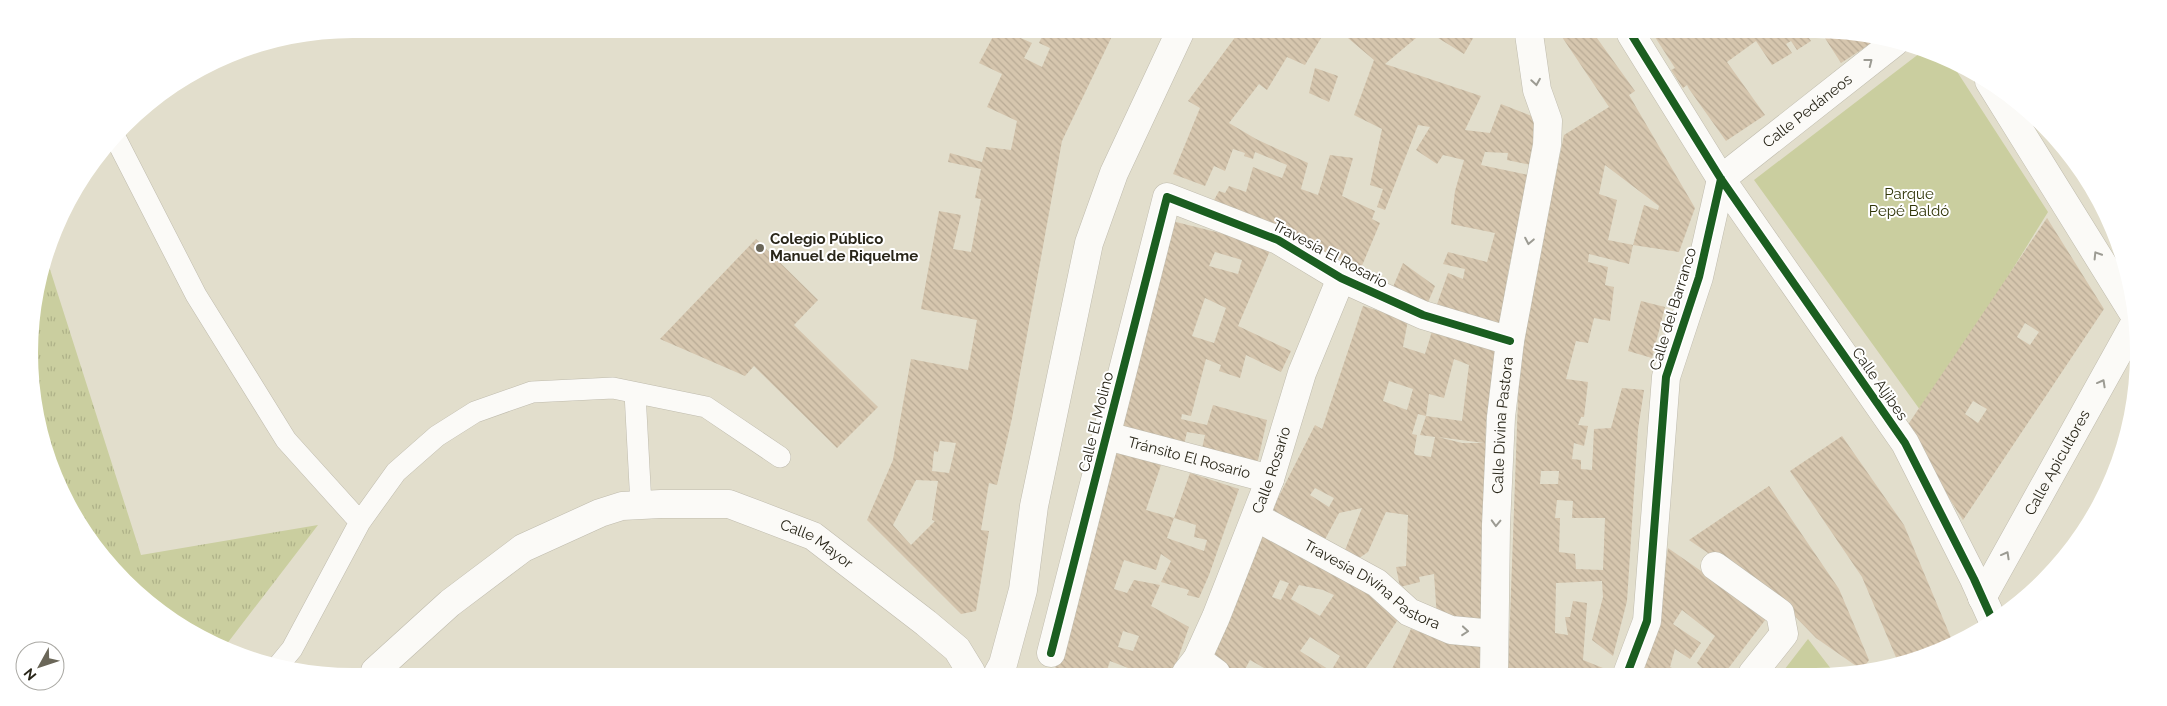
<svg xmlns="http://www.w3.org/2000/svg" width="2167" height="706" font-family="Raleway,sans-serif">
<defs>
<pattern id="grass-tufts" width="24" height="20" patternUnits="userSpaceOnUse" patternTransform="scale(1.25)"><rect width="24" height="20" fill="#cace9f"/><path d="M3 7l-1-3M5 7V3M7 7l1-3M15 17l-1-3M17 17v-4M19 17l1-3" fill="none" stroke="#aeb188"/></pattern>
<pattern id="building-back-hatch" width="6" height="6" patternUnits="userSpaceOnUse" patternTransform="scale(1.25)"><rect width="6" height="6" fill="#d6c6ae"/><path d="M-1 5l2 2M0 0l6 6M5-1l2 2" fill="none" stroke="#b8aa95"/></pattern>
</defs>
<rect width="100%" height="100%" fill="#e2decc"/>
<!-- grass -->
<path fill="url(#grass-tufts)" d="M47,260L141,555L318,525L226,645L173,623L84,533L40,437L31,311Z"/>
<!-- park -->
<path fill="#cace9f" d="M1920,53L1954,67L2048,212L1923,414L1754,180Z
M1808,639L1835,674H1781Z"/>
<!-- building -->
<path fill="url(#building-back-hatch)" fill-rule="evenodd" d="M996,31H1010L1009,33L1032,43L1024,58L1042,67L1050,48L1039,43L1044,32H1114L1062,141L1012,418L997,485L989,483L981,530L989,531L976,611L961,614L867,520L893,460L911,359L968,370L977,320L921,309L939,211L961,215L953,249L971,252L981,199L975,198L981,169L948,162L950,153L982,162L986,147L1011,150L1017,121L987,107L1002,74L979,63ZM940,441L956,443L949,473L932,471L934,451L938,452ZM916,480L938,481L932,520L935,521L911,545L893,525Z
M1239,32L1324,33L1305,65L1287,57L1267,90L1259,84L1229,123L1256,139L1308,163L1301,189L1318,195L1330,155L1353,158L1342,196L1375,211L1372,219L1380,223L1361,268L1213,202L1219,191L1225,193L1229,186L1246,192L1253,167L1282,178L1287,165L1255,152L1253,159L1244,156L1245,153L1233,149L1225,171L1214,166L1205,186L1173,174L1200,108L1188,101Z
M1342,33H1422L1385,64L1481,96L1465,130L1490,133L1501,104L1537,118L1531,165L1507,160L1508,153L1485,152L1481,165L1529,175L1509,268L1499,326L1435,310L1448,273L1463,279L1465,269L1443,264L1448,252L1487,262L1495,233L1451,224L1455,191L1464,160L1443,155L1437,164L1416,150L1430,127L1418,125L1385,210L1377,207L1383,189L1370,185L1382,129L1354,115L1374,60Z
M1430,33H1476L1464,54Z
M1560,34H1594L1635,91L1629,95L1695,208L1679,252L1633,245L1644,205L1658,210L1659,206L1605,165L1599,194L1617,200L1608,240L1633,245L1629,264L1589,254L1588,262L1608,267L1605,285L1614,287L1610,321L1594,318L1588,343L1576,341L1566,379L1588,382L1584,417H1581L1578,425L1588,426L1584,446L1574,443L1572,459L1581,460V469L1592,470L1594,429L1611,428L1622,388L1644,390L1638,430L1627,601L1613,656L1592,640L1603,597L1602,581L1556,583L1555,633L1568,635L1565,617H1570L1573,601L1587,603L1583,660L1608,670L1606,674H1508L1519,372L1524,331L1564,135L1609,107ZM1541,471H1559L1558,484H1540ZM1557,500L1573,501L1572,518H1605L1603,570L1576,569L1575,554L1559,552L1560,518H1555Z
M1653,34L1807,35L1811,41L1797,50L1791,41L1786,44L1792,53L1772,65L1756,41L1727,62L1765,115L1726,141L1689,89L1687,85L1683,88L1671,70L1675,68Z
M1823,35H1878L1881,37L1841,63Z
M1315,68L1338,76L1329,102L1309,93Z
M2047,218L2104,309L1963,520L1905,429ZM2025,323L2039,332L2030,345L2017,337ZM1973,401L1987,409L1978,423L1965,414Z
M1172,221L1272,246L1238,326L1291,351L1281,372L1246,355L1240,378L1219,371L1221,365L1206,359L1191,416L1182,414L1181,419L1207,425L1213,405L1267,420L1256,469L1201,453L1205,435L1187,432L1183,449L1118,433ZM1215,252L1242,260L1238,274L1209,266ZM1205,298L1226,308L1214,343L1192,336Z
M756,239L818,300L794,325L878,407L837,448L754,366L745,376L660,339Z
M1403,263L1435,286L1426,307L1393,287Z
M1641,301L1665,307L1652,358L1628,351Z
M1363,306L1408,320L1403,347L1425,354L1433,328L1496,349L1486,421L1481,621L1437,619L1434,574L1419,577L1420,582L1400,587L1396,567L1406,566L1408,515L1386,512L1368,552L1355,561L1343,555L1362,508L1339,513L1322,545L1268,518L1315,425L1322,429ZM1454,359L1469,365L1462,421L1426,416L1420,435L1435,437L1431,457L1416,455L1414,453L1417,435L1412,434L1418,414L1426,416L1429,394L1444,398ZM1389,381L1413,389L1407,410L1383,401ZM1438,437L1484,443H1462ZM1315,488L1334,498L1329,507L1310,495Z
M1842,436L1904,525L1954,645L1898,662L1862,577L1790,471Z
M1113,451L1161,465L1146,510L1174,518L1167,538L1204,551L1207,540L1194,537L1196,525L1174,518L1190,473L1239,489L1209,575L1199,598L1187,595L1189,590L1161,582L1171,561L1161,554L1156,570L1124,560L1114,589L1127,593L1134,580L1160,585L1151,606L1189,627L1173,673H1141L1110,661L1106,673H1054ZM1123,631L1139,636L1133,651L1118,647Z
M1769,486L1839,589L1869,660L1862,670L1816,638L1783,604L1689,540Z
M1261,531L1298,549L1396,610L1399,618L1364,671L1368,673H1273L1250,660L1243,673H1236L1211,656ZM1280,580L1289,583L1281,600L1272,597ZM1299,585L1323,590L1334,595L1320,616L1291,599ZM1310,637L1340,656L1331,671L1300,651Z
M1668,548L1737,596L1766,619L1724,674H1708L1697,663L1715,636L1682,610L1673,624L1701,643L1690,659L1675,649L1670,667L1683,674H1643L1654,637Z
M1411,629L1436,637L1481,639L1482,674L1413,673L1403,671L1402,673H1390Z"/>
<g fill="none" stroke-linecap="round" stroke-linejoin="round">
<defs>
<path id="lane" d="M116,139L196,295L286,440L360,522
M635,393L641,505
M278,666L292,649L360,522L396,472L437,436L475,412L532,392L613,388L706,407L780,457"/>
<g id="street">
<path d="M1631,34L1721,179L1905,443L1974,579L1992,619"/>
<path d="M1989,81L2132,311"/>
<path id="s1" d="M1721,179L1895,42"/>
<path id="s2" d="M1107,436L1270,479"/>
<path id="s3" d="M1256,517L1377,583L1409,612L1451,630L1494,634"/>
<path d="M1715,566L1780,613L1784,634L1752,674"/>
<path id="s4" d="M1982,598L2132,328"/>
<path d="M1051,653L1167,197L1278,240L1341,278L1423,315L1510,341"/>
<path d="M1197,659L1216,673"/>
<path id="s5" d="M1186,673L1197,659L1216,617L1270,479L1302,373L1341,278"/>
<path id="s6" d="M1494,674L1496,525L1501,417L1510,341L1547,145L1548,121L1537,90L1529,34"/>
<path d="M1627,674L1647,621L1666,377L1699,277L1721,179"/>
</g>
<g id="secondary">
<path id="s7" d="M375,671L450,603L523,548L600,513L622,506L661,504H729L813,536L926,623L957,649L971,672"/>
<path d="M998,673L1003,664L1023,590L1034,506L1089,243L1114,173L1180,32"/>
</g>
</defs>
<!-- lane casing -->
<use href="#lane" stroke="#bfbbad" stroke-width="22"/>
<!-- street casing -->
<use href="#street" stroke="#bfbbad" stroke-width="29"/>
<!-- secondary casing -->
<use href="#secondary" stroke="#bfbbad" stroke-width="29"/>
<!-- lane -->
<use href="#lane" stroke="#fbfaf7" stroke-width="21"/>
<!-- street -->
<use href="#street" stroke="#fbfaf7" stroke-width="28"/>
<!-- secondary -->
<use href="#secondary" stroke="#fbfaf7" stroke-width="28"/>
<defs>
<path id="cycleway" d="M1631,34L1721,179L1905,443L1974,579L1992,619
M1051,653L1167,197L1278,240L1341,278L1423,315L1510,341
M1627,674L1647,621L1666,377L1699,277L1721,179"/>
</defs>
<!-- cycleway casing -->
<use href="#cycleway" stroke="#fff" stroke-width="11"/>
<!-- cycleway -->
<use href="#cycleway" stroke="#1b5e20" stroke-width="8"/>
</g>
<!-- one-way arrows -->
<defs><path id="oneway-chevron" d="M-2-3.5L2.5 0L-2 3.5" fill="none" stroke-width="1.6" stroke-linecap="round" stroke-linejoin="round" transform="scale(1.25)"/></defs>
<g stroke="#9c9b93">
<use href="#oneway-chevron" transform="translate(1869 62) rotate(-38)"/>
<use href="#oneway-chevron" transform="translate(1536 82) rotate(81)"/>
<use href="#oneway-chevron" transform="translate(1529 241) rotate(101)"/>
<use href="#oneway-chevron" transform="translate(2097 255) rotate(-122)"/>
<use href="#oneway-chevron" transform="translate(2102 383) rotate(-61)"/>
<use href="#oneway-chevron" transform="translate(1496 523) rotate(92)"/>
<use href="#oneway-chevron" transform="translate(2006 555) rotate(-61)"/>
<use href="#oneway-chevron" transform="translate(1465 631) rotate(5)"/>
</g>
<!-- markers -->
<circle fill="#6a6658" stroke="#fff" stroke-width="2" cx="760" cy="248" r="5"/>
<g text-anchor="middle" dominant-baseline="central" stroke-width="4" stroke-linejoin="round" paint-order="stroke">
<!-- street labels -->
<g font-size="15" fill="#292619" stroke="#fff">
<text stroke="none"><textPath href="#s1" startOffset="110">Calle Pedáneos</textPath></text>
<text transform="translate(1330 254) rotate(28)">Travesía El Rosario</text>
<text transform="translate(1673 309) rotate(-73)">Calle del Barranco</text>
<text transform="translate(1880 384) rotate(55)">Calle Aljibes</text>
<text transform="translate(1096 422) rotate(-76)">Calle El Molino</text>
<text stroke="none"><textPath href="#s6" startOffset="249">Calle Divina Pastora</textPath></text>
<text stroke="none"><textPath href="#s2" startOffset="85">Tránsito El Rosario</textPath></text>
<text stroke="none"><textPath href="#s4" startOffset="155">Calle Apicultores</textPath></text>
<text stroke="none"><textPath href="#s5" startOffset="221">Calle Rosario</textPath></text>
<text stroke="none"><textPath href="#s7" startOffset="504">Calle Mayor</textPath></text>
<text stroke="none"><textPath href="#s3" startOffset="135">Travesía Divina Pastora</textPath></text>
</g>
<!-- park labels -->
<g font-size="15" fill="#303508" stroke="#fff">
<text x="1909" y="194">Parque<tspan x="1909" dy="17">Pepé Baldó</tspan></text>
</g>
<!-- poi labels -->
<g font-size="15" font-weight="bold" fill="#292619" stroke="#fff" text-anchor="start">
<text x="770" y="239">Colegio Público<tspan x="770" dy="17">Manuel de Riquelme</tspan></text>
</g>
</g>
<!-- crop -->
<path d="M0 0H2167V706H0ZM353 38H1815A315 315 0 0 1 2130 353V353A315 315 0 0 1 1815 668H353A315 315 0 0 1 38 353V353A315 315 0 0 1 353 38Z" fill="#fff" fill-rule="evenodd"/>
<!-- north arrow -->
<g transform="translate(40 666) rotate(230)"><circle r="24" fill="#ffffff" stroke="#a9a8a3"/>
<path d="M0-4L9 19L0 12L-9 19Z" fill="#6a6658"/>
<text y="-8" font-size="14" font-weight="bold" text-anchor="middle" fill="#292619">N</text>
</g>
</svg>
